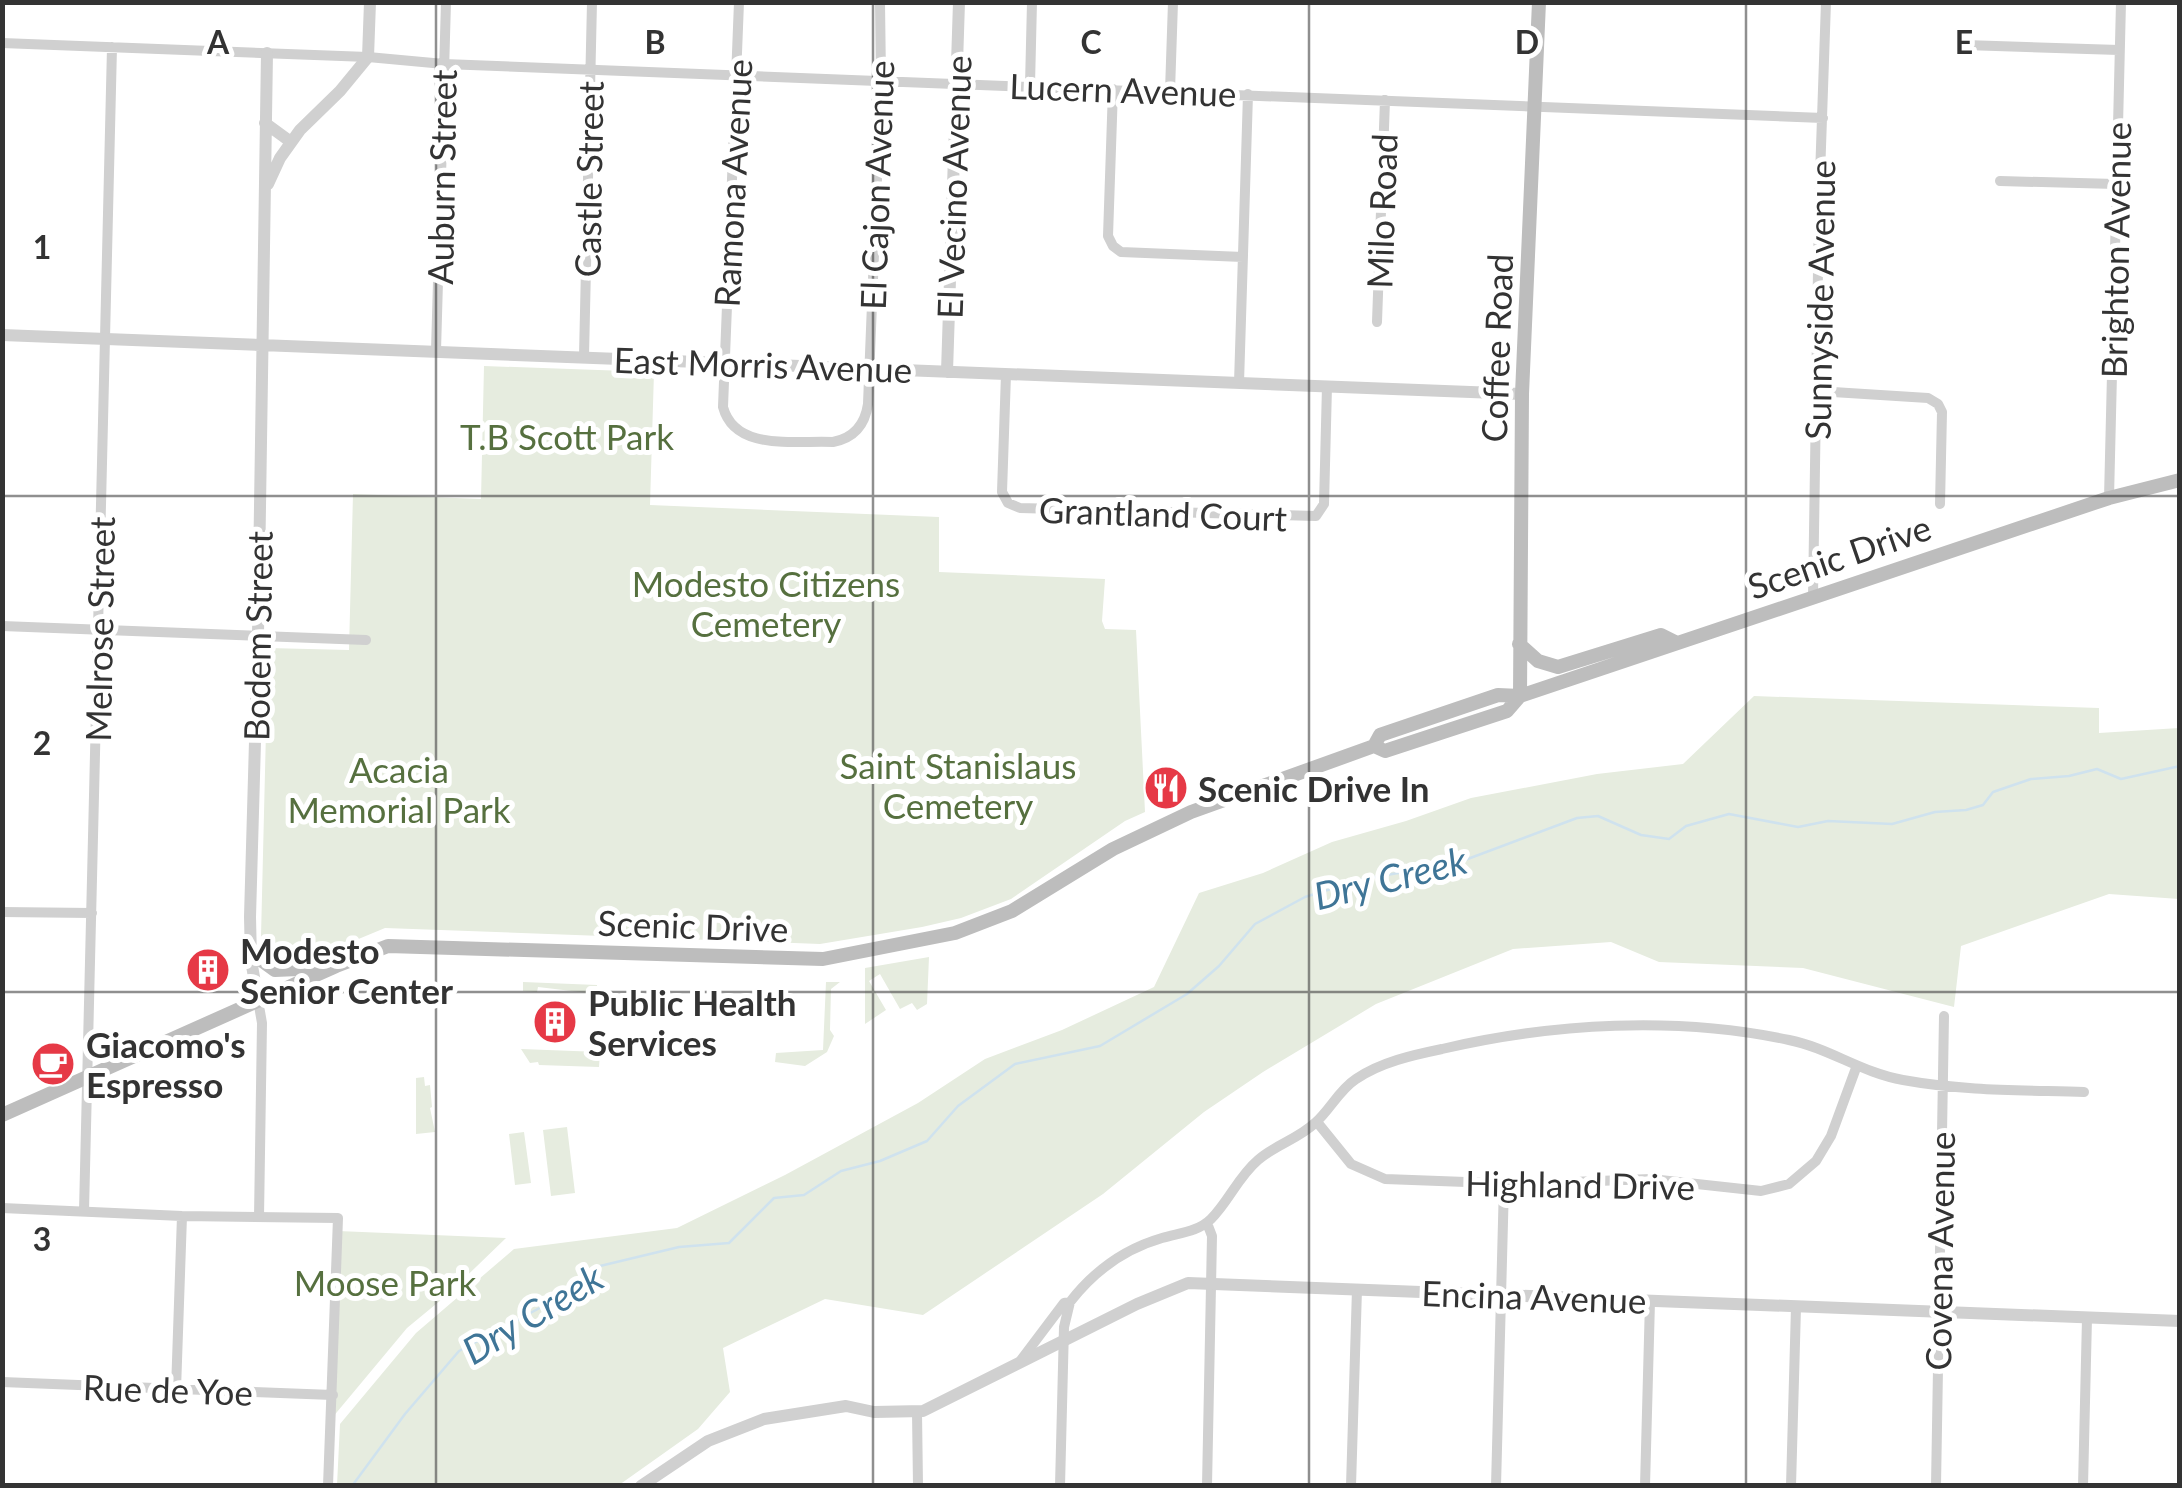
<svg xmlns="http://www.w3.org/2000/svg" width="2182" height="1488" font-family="Lato,sans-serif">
<rect width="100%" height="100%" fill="#fff"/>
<!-- green -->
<path fill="#e6ecdf" d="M484,366L654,372L650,505L939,517V572L1105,579L1102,621L1105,629L1136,630L1145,812L1125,821L1011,899L961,918L922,927L820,944L385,928L296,965L280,966L271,961L261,937L268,648L349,650L353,494L481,499Z
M1754,696L2099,708V733L2179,728V899L2109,894L1961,946L1954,1007L1803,968L1659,962L1611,942L1513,949L1376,1004L1263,1072L1204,1112L1103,1194L923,1315L825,1299L723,1348L730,1392L698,1429L619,1485H337L340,1424L416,1333L514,1249L677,1228L785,1175L918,1103L985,1059L1062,1030L1154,987L1199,893L1263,873L1332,842L1406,821L1471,798L1597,774L1683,764Z
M929,957L927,1004L917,1010L912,1003L900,1009L880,974L869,981L886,1010L865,1024V968Z
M523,982L597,985V994L538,987L537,992L523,991Z
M826,982H840L831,989L830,1030L834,1036L827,1052L805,1066L775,1062L776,1053L823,1050Z
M521,1049L600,1052L599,1067L539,1065L538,1062L530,1063Z
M424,1077L425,1086L430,1085L432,1107L430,1108L435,1132L416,1134V1078Z
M567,1127L575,1193L551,1196L543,1130Z
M524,1132L531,1183L515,1185L509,1134Z
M338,1231L506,1238L447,1295L407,1328L332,1418Z"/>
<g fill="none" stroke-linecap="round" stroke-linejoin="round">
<!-- stream -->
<path stroke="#cfe2ee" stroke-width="2.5" d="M352,1486L405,1414L459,1351L579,1287L600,1266L679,1247L729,1243L774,1198L804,1195L841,1171L880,1161L927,1141L958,1106L1015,1064L1100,1046L1187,994L1219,966L1255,924L1305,897L1363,879L1457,863L1577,818L1598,816L1641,835L1669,839L1686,826L1729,814L1798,827L1828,821L1892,824L1935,812L1966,810L1983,805L1993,792L2031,779L2069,776L2097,769L2121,779L2180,766"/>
<!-- minor -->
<path stroke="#d0d0d0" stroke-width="10" d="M739,2L723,407C735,452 796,440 833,442C854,438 865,425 868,404L881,79L880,2
M2,43L368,57L444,64L1823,118
M1965,45L2119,50
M1030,85L1032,2
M1113,89L1108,236L1113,246L1121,252L1243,257
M1170,91L1173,2
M2000,181L2116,184
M1377,322L1385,100
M436,351L446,2
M584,356L592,2
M1006,374L1002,492L1008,503L1020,508L1316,516L1324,504L1327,386
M1239,383L1248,94
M1817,391L1928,398L1938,404L1942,412L1940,504
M2109,498L2121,2
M1813,597L1819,205L1826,2
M2,626L366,640
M2,912L92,913
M258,1000L262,1023L259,1217
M1317,1122L1351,1164L1385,1179L1520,1184L1651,1179L1761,1191L1789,1184L1816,1161L1831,1136L1856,1068
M2,1208L182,1216L338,1218L328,1486
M84,1211L112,47
M1021,1360L1064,1303L1070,1302C1094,1271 1124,1249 1162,1238C1178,1233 1198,1232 1211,1219C1229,1201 1238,1177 1258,1160C1275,1145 1298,1139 1315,1123C1330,1110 1339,1090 1356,1079C1381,1062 1413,1055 1442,1049C1553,1023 1677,1016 1789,1040C1829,1048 1862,1073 1903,1080C1963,1091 2024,1090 2084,1092
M2,1382L333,1395
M176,1390L182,1216
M917,1412L918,1486
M1060,1486L1064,1327L1070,1302
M1207,1486L1212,1236L1207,1223
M1351,1486L1357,1289
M1496,1486L1504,1184
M1645,1486L1650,1301
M1791,1486L1796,1307
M1936,1486L1944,1016
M2083,1486L2087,1318"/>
<!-- tertiary -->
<path stroke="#d0d0d0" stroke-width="12" d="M265,123L291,142
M268,184L280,158L300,130L340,91L368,57L370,2
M2,335L1522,394
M947,372L959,2
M258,1000L251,960L250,917L258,636L267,53
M641,1486L708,1441L764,1419L846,1406L874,1412L923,1411L1137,1304L1188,1283L2180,1321"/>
<!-- secondary -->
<path stroke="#bdbdbd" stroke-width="14" d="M1519,644L1538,661L1558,667L1661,635L1677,643
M1520,696L1522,394L1539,2
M1374,746L1385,751L1507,711L1520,696
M250,952L275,970L320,968
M2,1115L336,966L388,946L823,959L955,933L1012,911L1113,849L1191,812L1374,746L1380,735L1498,695L1520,696L2109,498L2180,480"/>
</g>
<!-- grid -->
<path fill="none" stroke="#333" stroke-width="2.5" stroke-opacity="0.55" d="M436,2V1486M873,2V1486M1309,2V1486M1746,2V1486M2,496H2180M2,992H2180"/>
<!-- icons -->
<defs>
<symbol id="restaurant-disc" viewBox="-11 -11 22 22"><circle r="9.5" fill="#e63946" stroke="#fff"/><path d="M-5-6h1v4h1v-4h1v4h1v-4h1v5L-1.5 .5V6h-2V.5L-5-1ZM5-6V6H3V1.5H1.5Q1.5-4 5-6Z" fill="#fff"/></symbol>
<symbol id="building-disc" viewBox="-11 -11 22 22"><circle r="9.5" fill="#e63946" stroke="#fff"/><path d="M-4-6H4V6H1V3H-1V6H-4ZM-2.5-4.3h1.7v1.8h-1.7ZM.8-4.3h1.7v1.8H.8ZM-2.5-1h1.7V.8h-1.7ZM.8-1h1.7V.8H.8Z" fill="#fff"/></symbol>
<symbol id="cafe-disc" viewBox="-11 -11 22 22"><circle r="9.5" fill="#e63946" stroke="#fff"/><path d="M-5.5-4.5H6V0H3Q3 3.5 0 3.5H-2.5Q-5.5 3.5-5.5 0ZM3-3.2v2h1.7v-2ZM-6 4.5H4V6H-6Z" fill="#fff"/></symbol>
</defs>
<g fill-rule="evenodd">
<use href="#restaurant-disc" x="1141" y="763" width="50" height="50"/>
<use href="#building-disc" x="183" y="945" width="50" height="50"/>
<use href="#building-disc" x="530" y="997" width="50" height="50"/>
<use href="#cafe-disc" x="28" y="1039" width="50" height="50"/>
</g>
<g text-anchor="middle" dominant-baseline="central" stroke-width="10" stroke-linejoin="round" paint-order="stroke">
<!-- street labels -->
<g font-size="35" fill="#333" stroke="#fff">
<text transform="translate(1123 89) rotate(2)">Lucern Avenue</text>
<text transform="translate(441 177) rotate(-89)">Auburn Street</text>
<text transform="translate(588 179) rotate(-89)">Castle Street</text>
<text transform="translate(732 183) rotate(-87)">Ramona Avenue</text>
<text transform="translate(876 185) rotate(-88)">El Cajon Avenue</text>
<text transform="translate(953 187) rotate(-88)">El Vecino Avenue</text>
<text transform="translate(1381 211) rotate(-88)">Milo Road</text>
<text transform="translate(2115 250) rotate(-89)">Brighton Avenue</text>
<text transform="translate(1819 300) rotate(-89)">Sunnyside Avenue</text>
<text transform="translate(1496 348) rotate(-88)">Coffee Road</text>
<text transform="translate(763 364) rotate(2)">East Morris Avenue</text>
<text transform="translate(1163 513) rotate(2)">Grantland Court</text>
<text transform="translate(1839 556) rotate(-19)">Scenic Drive</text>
<text transform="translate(99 629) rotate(-89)">Melrose Street</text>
<text transform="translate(257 636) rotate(-89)">Bodem Street</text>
<text transform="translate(693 925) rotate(2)">Scenic Drive</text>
<text transform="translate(1580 1184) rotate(1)">Highland Drive</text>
<text transform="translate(1939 1251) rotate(-89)">Covena Avenue</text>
<text transform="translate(1534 1296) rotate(2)">Encina Avenue</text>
<text transform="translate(168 1389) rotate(2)">Rue de Yoe</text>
</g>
<!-- park labels -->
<g font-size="35" fill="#56703f" stroke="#fff">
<text x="567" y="436">T.B Scott Park</text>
<text x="766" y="583">Modesto Citizens<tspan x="766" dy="40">Cemetery</tspan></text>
<text x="958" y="765">Saint Stanislaus<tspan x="958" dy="40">Cemetery</tspan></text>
<text x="399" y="769">Acacia<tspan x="399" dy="40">Memorial Park</tspan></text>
<text x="385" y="1282">Moose Park</text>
</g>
<!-- poi labels -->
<g font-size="35" font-weight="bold" fill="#333" stroke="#fff" text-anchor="start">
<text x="1198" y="788">Scenic Drive In</text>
<text x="240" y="950">Modesto<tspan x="240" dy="40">Senior Center</tspan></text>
<text x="588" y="1002">Public Health<tspan x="588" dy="40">Services</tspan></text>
<text x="86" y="1044">Giacomo's<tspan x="86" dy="40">Espresso</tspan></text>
</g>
<!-- water labels -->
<g font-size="38" font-style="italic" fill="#3f7597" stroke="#fff">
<text transform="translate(1390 877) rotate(-14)">Dry Creek</text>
<text transform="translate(532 1313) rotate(-31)">Dry Creek</text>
</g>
</g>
<g font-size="32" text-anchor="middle" font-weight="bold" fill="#333" stroke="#fff" stroke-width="10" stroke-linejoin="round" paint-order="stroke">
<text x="218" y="54">A</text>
<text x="655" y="54">B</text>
<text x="1091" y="54">C</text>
<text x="1527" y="54">D</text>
<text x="1964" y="54">E</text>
<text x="42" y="259">1</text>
<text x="42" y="755">2</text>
<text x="42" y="1251">3</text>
</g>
<!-- border -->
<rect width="2182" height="1488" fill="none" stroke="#333333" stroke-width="10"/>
</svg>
